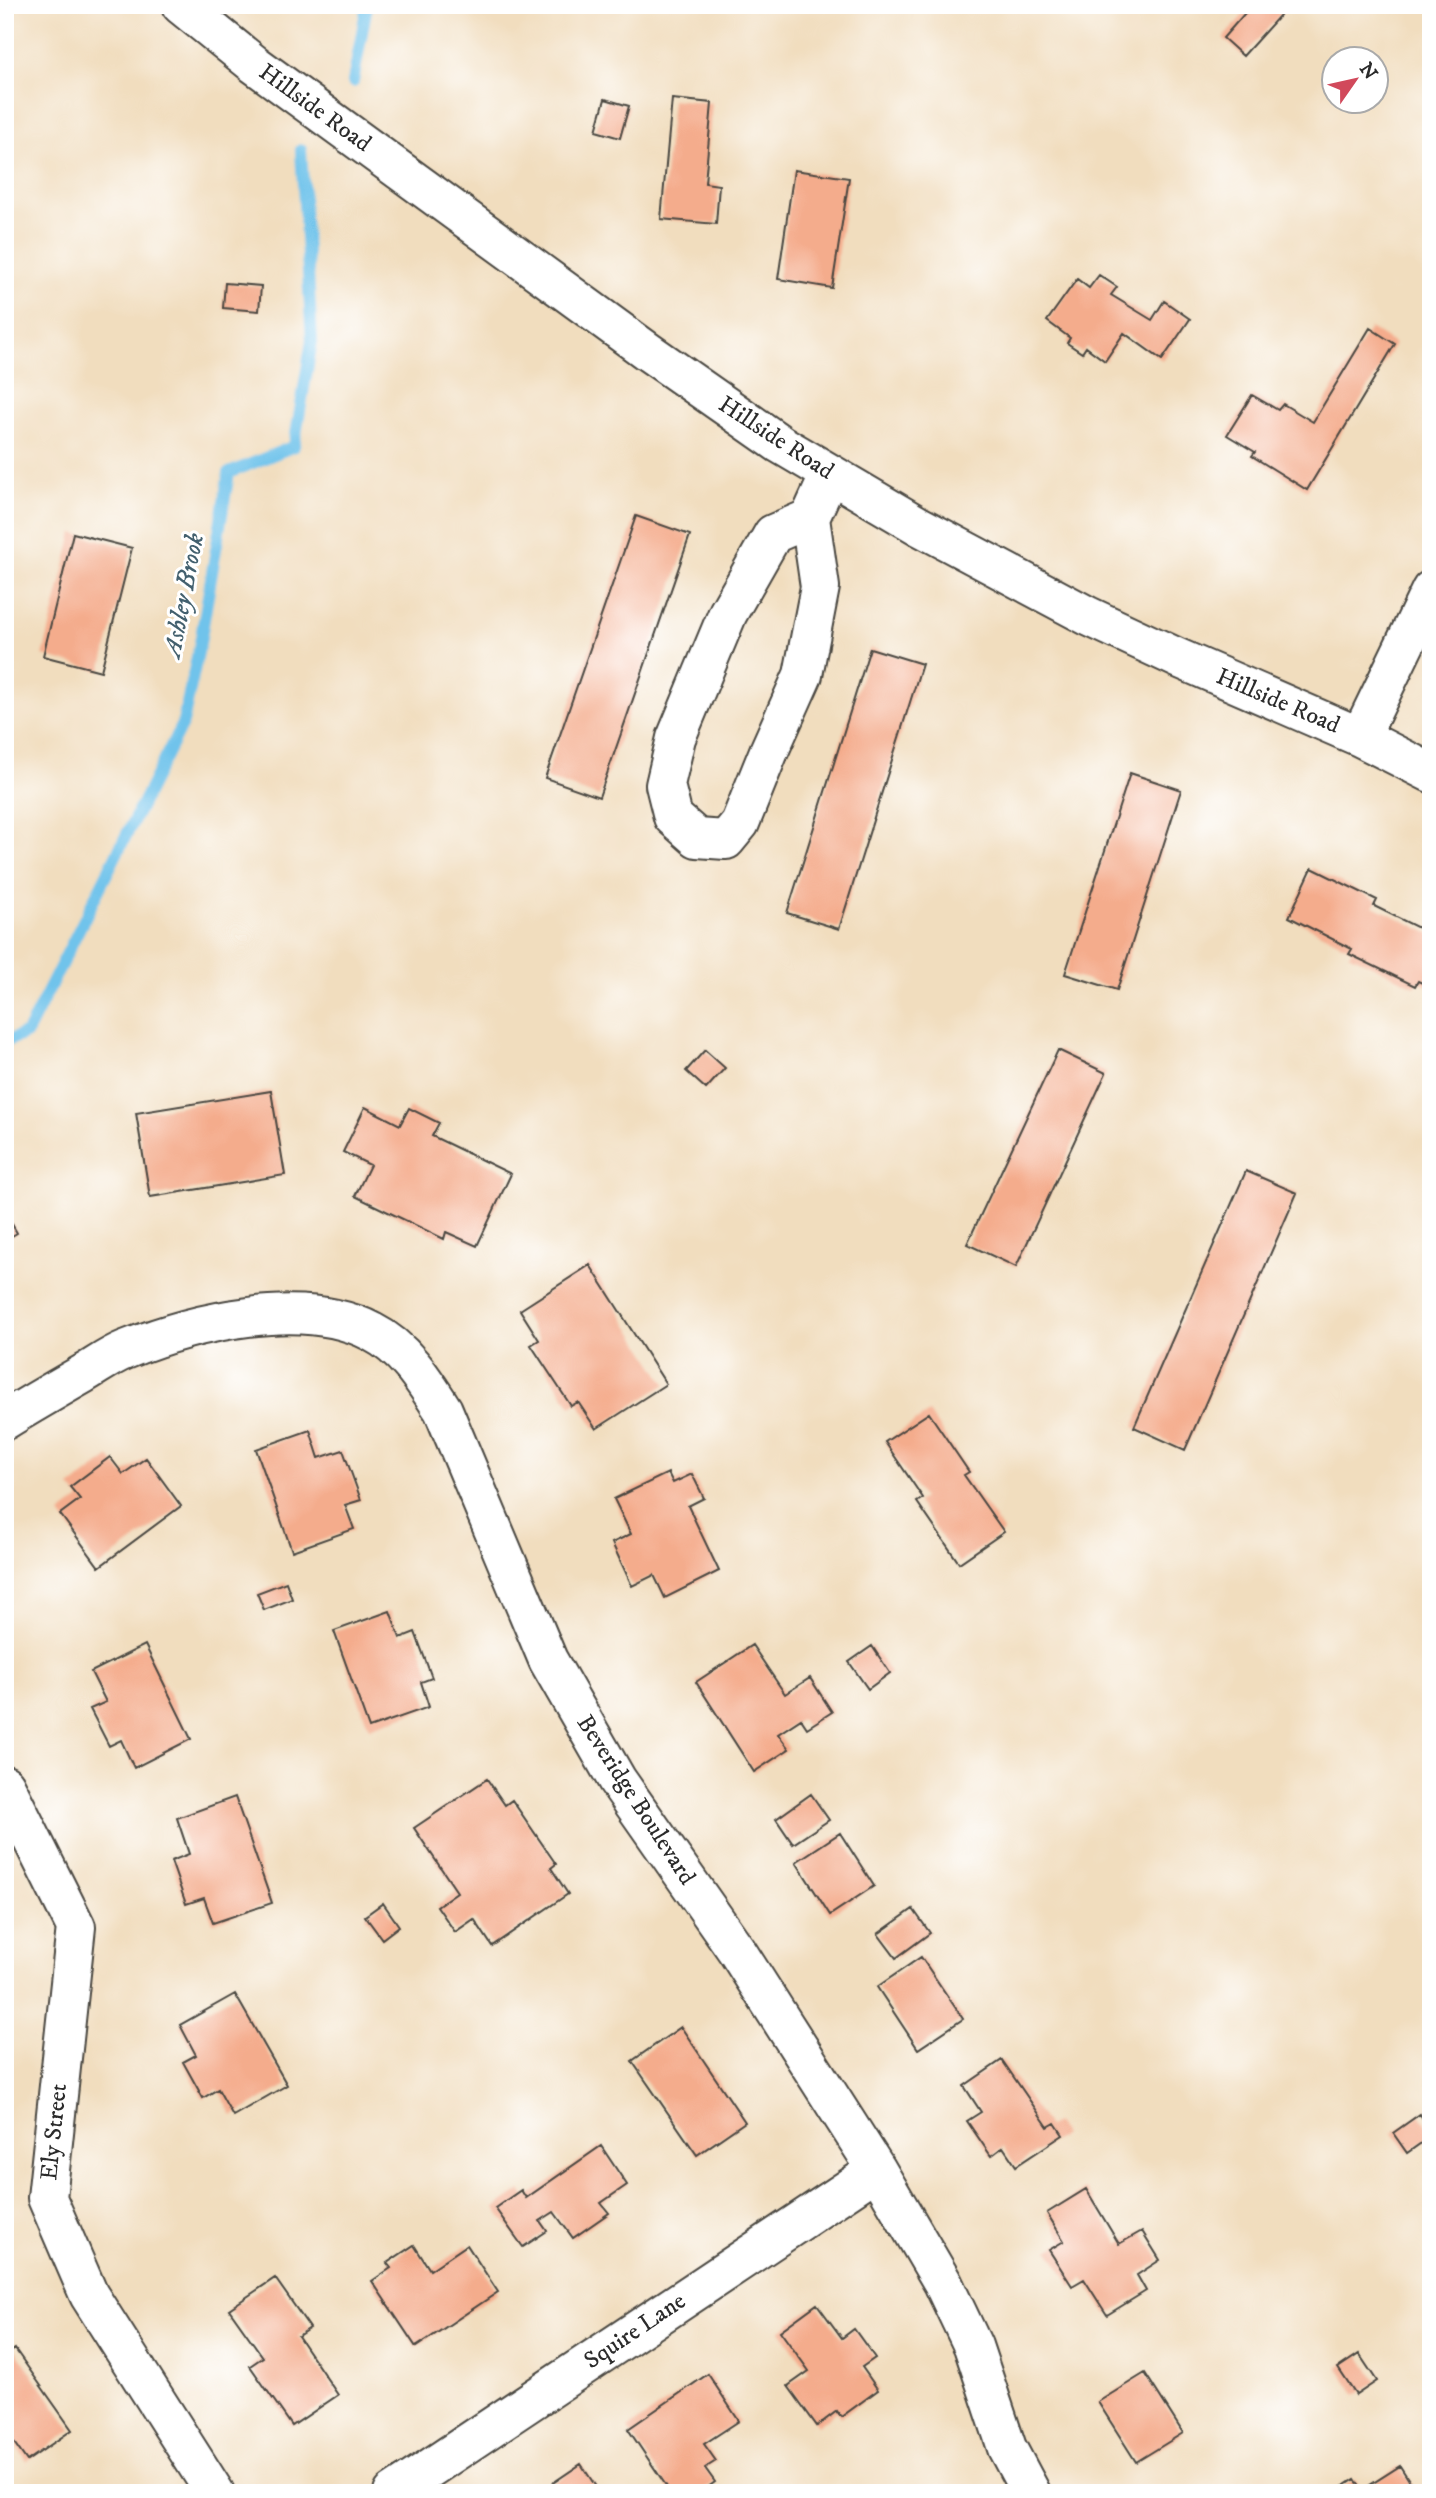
<svg xmlns="http://www.w3.org/2000/svg" width="1436" height="2498" font-family="'IM FELL DW Pica',serif">
<rect width="100%" height="100%" fill="#fff"/>
<filter id="ink" filterUnits="userSpaceOnUse"><feTurbulence type="fractalNoise" baseFrequency=".0143" numOctaves="2"/><feDisplacementMap in="SourceGraphic" scale="14" xChannelSelector="R" yChannelSelector="G"/><feConvolveMatrix kernelMatrix="1 2 1 2 8 2 1 2 1" color-interpolation-filters="sRGB"/></filter>
<filter id="wash" filterUnits="userSpaceOnUse"><feTurbulence type="fractalNoise" baseFrequency=".00686" numOctaves="4" result="noise"/><feDisplacementMap in="SourceGraphic" scale="28" xChannelSelector="R" yChannelSelector="G"/><feGaussianBlur stdDeviation="1.57" result="paint"/><feColorMatrix in="noise" values="0 0 0 0 0 0 0 0 0 0 0 0 0 0 0 0 0 1.4 0 .05"/><feComposite in="paint" operator="in"/></filter>
<g filter="url(#wash)">
<rect width="100%" height="100%" fill="#f1ddbe"/>
<g fill="none" stroke-linecap="round" stroke-linejoin="round">
<!-- stream -->
<path stroke="#6fc3eb" stroke-width="12" d="M353,82L367,5
M5,1042L27,1033L183,722L200,643L229,473L294,446L312,341L301,150"/>
</g>
<g id="blocks">
<!-- building -->
<path fill="#f4ac8c" d="M1252,5H1289L1243,56L1223,38Z
M605,99L629,106L620,138L596,131Z
M672,99L712,103L705,183L719,185L716,224L661,219Z
M794,170L849,178L832,288L778,279Z
M1099,275L1117,287L1111,295L1152,320L1164,301L1190,319L1162,360L1124,333L1105,361L1086,347L1082,353L1067,343L1070,338L1047,321L1077,279L1089,288Z
M225,283L261,286L259,311L223,308Z
M1370,328L1395,344L1307,490L1252,456L1255,452L1227,435L1252,395L1278,410L1283,404L1313,422Z
M636,516L690,535L599,797L545,778Z
M73,533L132,548L101,671L43,656Z
M870,648L922,664L839,929L787,913Z
M1130,773L1181,790L1117,990L1065,974Z
M1312,868L1377,900L1374,906L1431,934V987L1418,981L1415,986L1349,954L1352,949L1289,917Z
M705,1050L725,1068L706,1089L686,1071Z
M1058,1050L1106,1073L1016,1267L967,1244Z
M271,1091L285,1175L150,1197L136,1113Z
M365,1107L400,1125L409,1108L439,1123L432,1136L511,1174L477,1246L446,1232L444,1239L355,1196L370,1165L343,1152Z
M1246,1171L1297,1193L1185,1450L1134,1427Z
M5,1212L17,1233L5,1240Z
M590,1265L666,1384L596,1429L578,1402L571,1406L531,1345L539,1340L520,1310Z
M929,1413L969,1472L964,1475L1004,1532L959,1563L917,1502L923,1498L885,1442Z
M310,1430L319,1458L343,1450L361,1500L345,1505L354,1529L292,1551L256,1449Z
M110,1457L123,1474L146,1458L181,1506L99,1567L60,1514L80,1499L70,1487Z
M668,1473L673,1483L692,1474L704,1498L688,1506L719,1571L665,1598L654,1575L632,1586L612,1543L631,1534L614,1499Z
M286,1582L292,1599L264,1610L257,1593Z
M390,1611L400,1638L415,1632L432,1678L421,1682L429,1707L369,1728L334,1631Z
M145,1645L191,1739L134,1768L121,1740L109,1746L90,1709L106,1702L91,1672Z
M752,1645L785,1694L810,1678L832,1712L807,1728L801,1719L778,1734L789,1749L754,1772L696,1682Z
M872,1646L890,1673L868,1689L849,1662Z
M487,1779L505,1805L512,1800L556,1864L551,1868L568,1894L492,1946L474,1919L455,1932L437,1906L457,1892L414,1828Z
M811,1794L829,1820L793,1844L776,1819Z
M235,1797L272,1903L213,1923L204,1898L186,1904L171,1861L189,1854L177,1818Z
M840,1833L874,1886L830,1915L796,1862Z
M383,1903L399,1926L382,1939L365,1916Z
M913,1909L930,1933L896,1958L878,1934Z
M921,1957L963,2019L918,2049L877,1987Z
M235,1994L287,2085L233,2116L218,2089L203,2098L183,2062L196,2055L180,2025Z
M681,2027L745,2122L697,2155L632,2061Z
M1002,2060L1048,2127L1055,2123L1063,2135L1016,2166L1003,2147L991,2156L967,2121L981,2112L964,2086Z
M1420,2114L1431,2131V2136L1407,2153L1393,2133Z
M601,2146L627,2185L601,2203L609,2213L573,2238L554,2212L540,2221L547,2231L523,2247L495,2208L521,2190L526,2198Z
M1086,2189L1119,2244L1142,2231L1160,2260L1137,2275L1146,2291L1107,2315L1084,2279L1072,2286L1049,2250L1064,2241L1047,2213Z
M414,2245L430,2270L467,2245L498,2292L416,2347L372,2281L391,2268L387,2263Z
M275,2278L310,2328L298,2336L338,2395L292,2426L250,2366L263,2357L229,2309Z
M817,2304L842,2338L854,2329L875,2358L862,2367L878,2390L841,2417L837,2411L817,2426L788,2386L809,2371L780,2331Z
M15,2349L72,2430L27,2461L5,2430V2356Z
M1359,2354L1377,2381L1356,2395L1338,2368Z
M1145,2373L1183,2433L1136,2462L1098,2402Z
M708,2374L739,2421L704,2444L716,2461L705,2468L715,2482L700,2493H671L628,2429Z
M581,2464L600,2493H538Z
M1400,2466L1417,2493H1334L1355,2479L1362,2490Z"/>
</g>
</g>
<g filter="url(#ink)">
<use href="#blocks" fill-opacity="0" stroke="#494641" stroke-width="2"/>
<g fill="none" stroke-linecap="round" stroke-linejoin="round">
<defs>
<path id="minor" d="M181,5L254,64L647,351L780,444L919,526L1088,616L1178,658L1360,737L1431,773
M810,518L773,534L728,613L676,738L665,785L673,817L697,838L726,840L740,823L769,751L803,675L820,587L810,518L830,474
M1360,737L1431,590
M5,1420C31,1404 57,1389 83,1374C97,1366 110,1356 125,1350C193,1322 304,1296 372,1332C404,1348 424,1380 443,1410L548,1660L617,1780L737,1951L877,2170L943,2283L973,2346L1007,2448L1031,2493
M5,1785L76,1927L47,2198L89,2295L215,2493
M393,2493L877,2170"/>
</defs>
<!-- minor casing -->
<use href="#minor" stroke="#494641" stroke-width="42"/>
<!-- minor -->
<use href="#minor" stroke="#fff" stroke-width="38"/>
</g>
</g>
<g text-anchor="middle" dominant-baseline="central" stroke-width="6" stroke-linejoin="round" paint-order="stroke">
<!-- street labels -->
<g font-size="24" fill="#2b2b2b" stroke="#fff">
<text transform="translate(315 108) rotate(36)">Hillside Road</text>
<text transform="translate(776 438) rotate(33)">Hillside Road</text>
<text transform="translate(1278 701) rotate(23)">Hillside Road</text>
<text transform="translate(636 1800) rotate(57)">Beveridge Boulevard</text>
<text transform="translate(54 2132) rotate(-84)">Ely Street</text>
<text transform="translate(635 2331) rotate(-34)">Squire Lane</text>
</g>
<!-- water labels -->
<g font-size="26" font-style="italic" fill="#43606e" stroke="#fff">
<text transform="translate(184 595) rotate(-79)">Ashley Brook</text>
</g>
</g>
<!-- margin -->
<rect width="1436" height="2498" fill="none" stroke="#fff" stroke-width="28"/>
<!-- north arrow -->
<g transform="translate(1355 80) rotate(56)"><circle r="33" fill="#ffffff" stroke="#aaaaaa" stroke-width="2"/>
<path d="M0-5L12 26L0 18L-12 26Z" fill="#d1495b"/>
<text y="-10" font-size="19" font-weight="bold" text-anchor="middle" fill="#2b2b2b">N</text>
</g>
</svg>
